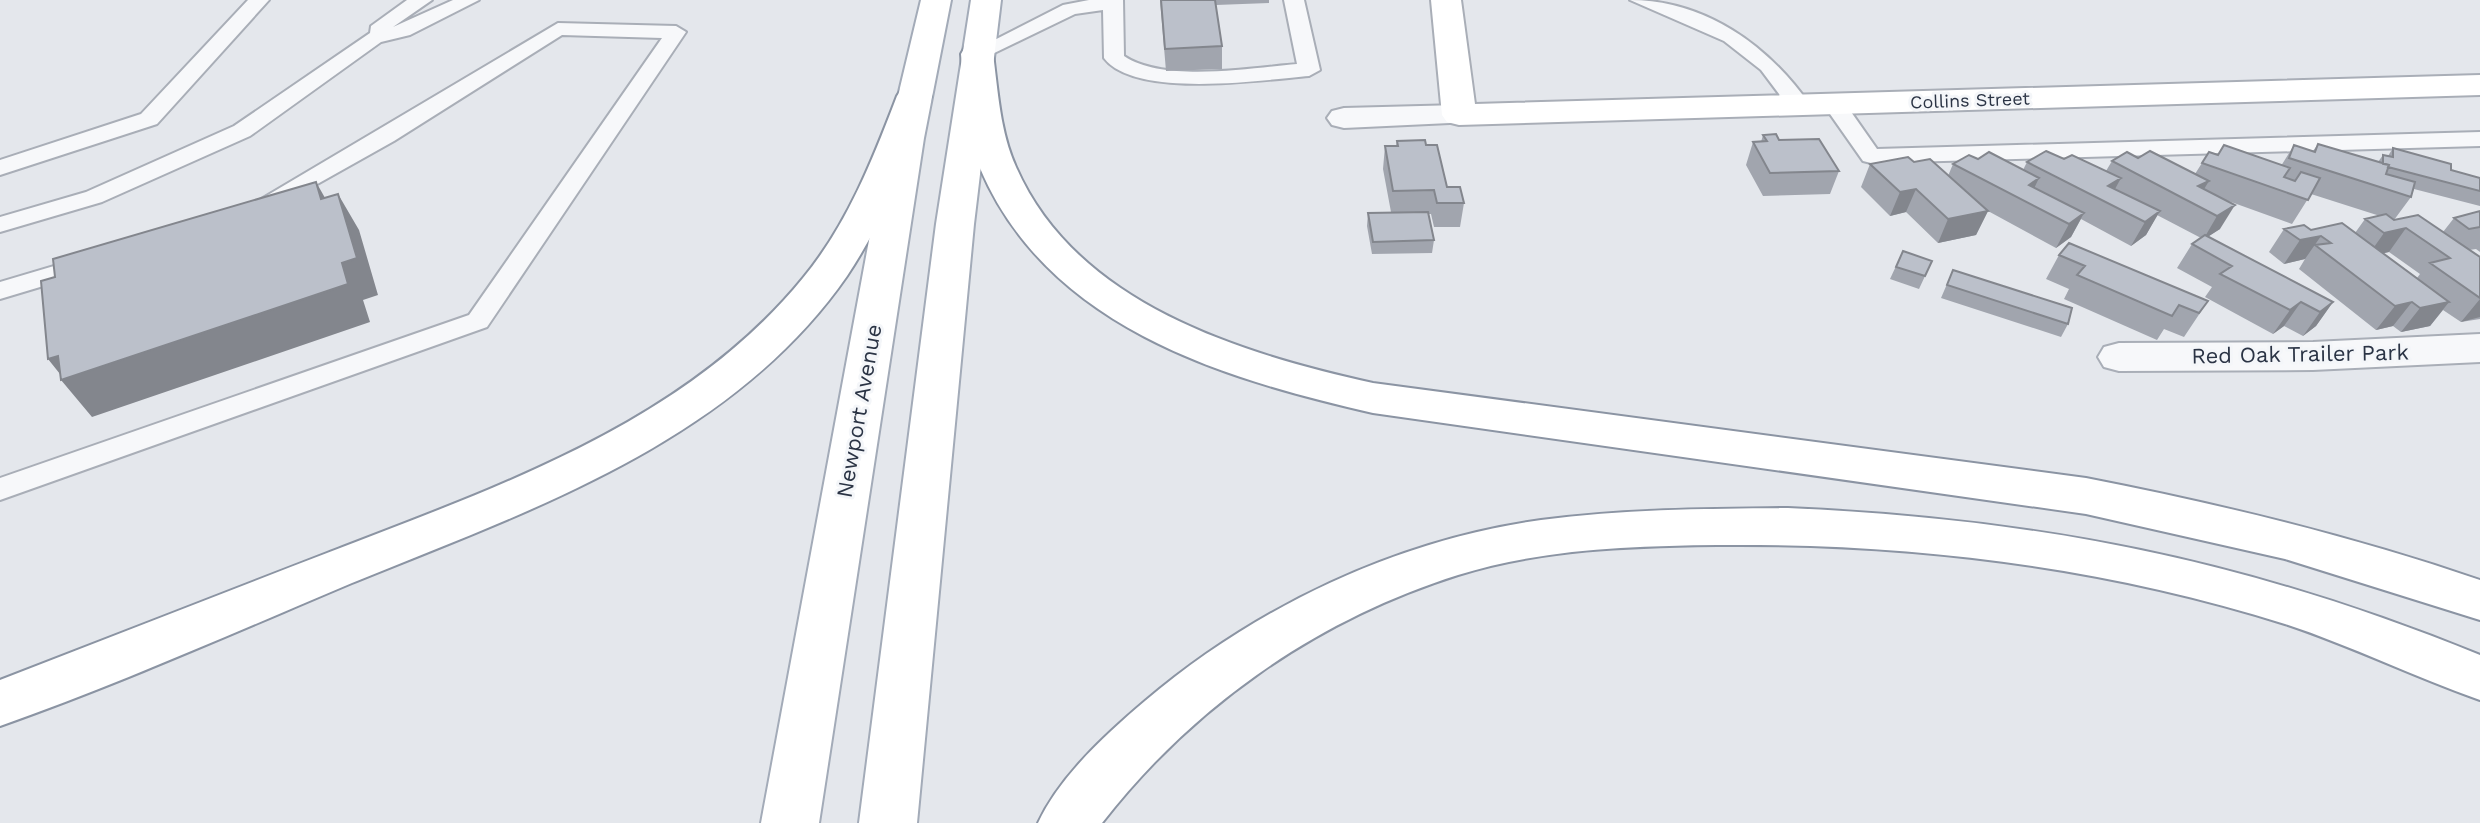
<svg xmlns="http://www.w3.org/2000/svg" width="2480" height="823" font-family="'Work Sans',sans-serif">
<rect width="100%" height="100%" fill="#e4e7ec"/>
<g fill="none" stroke-linecap="round" stroke-linejoin="round">
<defs>
<path id="lane" d="M248,0H269L157,124L0,175V160L141,114Z
M407,0H432L393,27L453,0H479L410,35L381,42L250,136L102,202L0,232V217L86,192L234,126L370,33L371,26Z
M1089,0H1123L1124,56C1164,83 1250,68 1297,64L1284,0H1304L1320,70L1309,76C1262,80 1135,99 1104,58L1103,10L1075,14L984,58H970L967,54L1063,5Z
M1630,0C1705,0 1768,45 1810,105L1807,110H1791L1761,70L1724,41Z
M558,23L676,26L686,32L487,327L0,500V478L469,315L662,38L562,35L394,141L271,210L263,212L251,205Z
M1834,97L1842,99L1877,149L2480,132V146L1871,163L1863,161L1823,104Z
M91,255L103,263L100,269L0,299V282Z"/>
<path id="street" d="M1459,105L1471,108L1476,115L1471,122L1344,128L1332,125L1327,118L1332,111L1344,108Z
M2480,334V362L2313,370L2119,371L2104,367L2098,357L2104,347L2119,343L2313,342Z"/>
<path id="secondary" d="M1431,0H1461L1475,104L2480,75V95L1459,125L1447,122L1442,115Z"/>
<path id="primary" d="M921,0H951L924,138L819,823H761L888,138Z
M971,0H1001L974,224L917,823H859L936,224Z"/>
<path id="highway" d="M977,44L989,47L993,54C998,91 1000,132 1016,167C1076,304 1239,353 1373,383L2086,478C2220,504 2351,536 2480,580V620L2285,559L2086,514L1373,413C1220,378 1047,326 980,168C965,133 964,91 961,54L965,47Z
M914,86L926,89L931,96C909,159 884,220 847,276C732,442 531,510 352,583C236,632 119,684 0,726V680C109,638 218,595 327,553C497,487 684,424 803,278C847,225 873,159 897,96L902,89Z
M1788,508C2039,519 2247,560 2480,655V700C2414,677 2352,646 2285,624C2101,566 1910,543 1717,545C1631,546 1541,549 1458,575C1316,620 1193,706 1102,823H1038C1060,776 1106,734 1145,701C1256,607 1396,540 1541,520C1623,509 1706,509 1788,508Z"/>
</defs>
<!-- lane casing -->
<use href="#lane" stroke="#a9aeb7" stroke-width="4"/>
<!-- street casing -->
<use href="#street" stroke="#a9aeb7" stroke-width="4"/>
<!-- secondary casing -->
<use href="#secondary" stroke="#a9aeb7" stroke-width="4"/>
<!-- primary casing -->
<use href="#primary" stroke="#a3abb8" stroke-width="4"/>
<!-- highway casing -->
<use href="#highway" stroke="#8b94a3" stroke-width="4"/>
<!-- lane -->
<use href="#lane" fill="#f7f8fa" fill-rule="evenodd"/>
<!-- street -->
<use href="#street" fill="#f7f8fa" fill-rule="evenodd"/>
<!-- secondary -->
<use href="#secondary" fill="#fff" fill-rule="evenodd"/>
<!-- primary -->
<use href="#primary" fill="#fff" fill-rule="evenodd"/>
<!-- highway -->
<use href="#highway" fill="#fff" fill-rule="evenodd"/>
</g>
<!-- wall -->
<path fill="#a1a5ae" fill-rule="evenodd" d="M1160,0H1269V3L1216,5L1222,46V69L1166,71Z
M1763,135L1779,140L1839,171L1830,194L1763,196L1746,165L1753,142H1761Z
M1397,141L1426,145L1447,187L1464,203L1460,227H1434L1431,214H1428L1434,240L1432,253L1372,254L1367,226L1368,213L1391,212L1383,169L1385,146H1396Z
M2318,144L2378,162L2383,155L2388,156L2393,148L2451,170L2480,178V206L2414,189L2411,197L2394,220L2443,232L2454,218L2480,211V252L2476,249L2469,250L2480,257V319L2461,322L2443,310L2430,326L2401,332L2393,326L2376,330L2299,269L2305,259L2284,264L2269,252L2284,229L2355,233L2365,219L2380,216L2311,194L2292,224L2220,198V229L2207,237L2333,302L2316,326L2303,336L2284,326L2273,334L2205,297L2212,287L2177,268L2192,244L2201,238L2157,215L2146,235L2131,246L2081,219L2071,237L2056,248L1988,211L1976,235L1938,243L1906,212L1890,216L1861,187L1870,164L1914,162L1948,176L1953,164L1978,159L2023,170L2027,162L2064,159L2106,171L2112,161L2138,158L2195,174L2209,152L2218,155L2281,166L2294,145L2313,151ZM2389,252L2420,274L2417,278L2383,253Z
M1903,251L1932,261L1919,289L1890,279Z
M2059,255L2208,301L2184,337L2164,329L2157,340L2064,299L2069,289L2046,279Z
M1953,270L2068,324L2061,337L1941,298Z"/>
<!-- shaded-wall -->
<path fill="#83868d" d="M2039,178L2028,201L2029,185Z
M2121,178L2108,202V186Z
M2209,181L2195,204L2198,186Z
M316,182L337,219L321,199Z
M1916,189L1906,212L1890,216L1900,192Z
M338,194L359,230L378,295L363,300L370,322L92,417L61,380L64,379L48,359L342,263Z
M2235,205L2220,229L2203,240L2217,216Z
M1988,211L1976,235L1938,243L1948,219Z
M2160,211L2146,235L2131,246L2145,222Z
M2084,213L2071,237L2056,248L2069,224Z
M2406,228L2389,252L2367,257L2384,233Z
M2321,236L2305,259L2284,264L2300,240Z
M2480,299V317L2461,322Z
M2301,302L2284,326L2273,334L2290,310Z
M2333,302L2316,326L2303,336L2320,312Z
M2412,302L2393,326L2376,330L2395,306Z
M2449,302L2430,326L2401,332L2420,308Z"/>
<!-- building -->
<path fill="#bbc0ca" stroke="#83868d" stroke-width="2" d="M1161,0H1215L1222,46L1165,49Z
M1776,134L1779,140L1819,139L1839,171L1770,173L1753,142L1767,141L1763,135Z
M1425,140L1426,145H1437L1447,187H1460L1464,203H1437L1434,190L1393,191L1385,146H1398L1397,141Z
M2318,144L2389,165L2386,174L2415,182L2411,197L2289,158L2294,145L2315,152Z
M2224,145L2290,168L2284,177L2295,181L2301,172L2320,178L2308,200L2202,163L2209,152L2218,155Z
M2393,148L2451,164V170L2480,178V191L2388,167L2389,165L2383,164V155L2393,157Z
M2046,151L2064,159L2072,155L2121,178L2108,186L2160,211L2145,222L2027,162Z
M2150,151L2209,181L2198,186L2235,205L2217,216L2112,161L2127,152L2138,158Z
M1989,152L2039,178L2029,185L2084,213L2069,224L1953,164L1969,155L1978,159Z
M1908,157L1914,162L1930,159L1988,211L1948,219L1916,189L1900,192L1870,164Z
M316,182L321,199L338,194L357,258L342,263L348,284L61,380L58,356L48,359L41,281L55,277L53,259Z
M2480,211V227L2469,229L2454,218Z
M1428,212L1434,240L1373,242L1368,213Z
M2386,214L2394,220L2418,215L2480,257V298L2430,263L2450,258L2406,228L2384,233L2365,219Z
M2342,223L2449,302L2420,308L2412,302L2395,306L2315,245L2331,243L2321,236L2300,240L2284,229L2304,225L2311,230Z
M2205,235L2333,302L2320,312L2301,302L2290,310L2220,274L2232,266L2192,244Z
M2069,243L2208,301L2199,313L2179,305L2172,316L2077,275L2085,266L2059,255Z
M1903,251L1932,261L1925,276L1896,267Z
M1953,270L2072,308L2068,324L1947,285Z"/>
<g text-anchor="middle" dominant-baseline="central" stroke-width="6" stroke-linejoin="round" paint-order="stroke">
<!-- far-street labels -->
<g font-size="18" fill="#2b3445" stroke="#f4f6f9">
<text transform="translate(1970 100) rotate(-2)">Collins Street</text>
</g>
<!-- street labels -->
<g font-size="22" fill="#2b3445" stroke="#f4f6f9">
<text transform="translate(2300 354) rotate(-1)">Red Oak Trailer Park</text>
<text transform="translate(859 411) rotate(-80)">Newport Avenue</text>
</g>
</g>
</svg>
